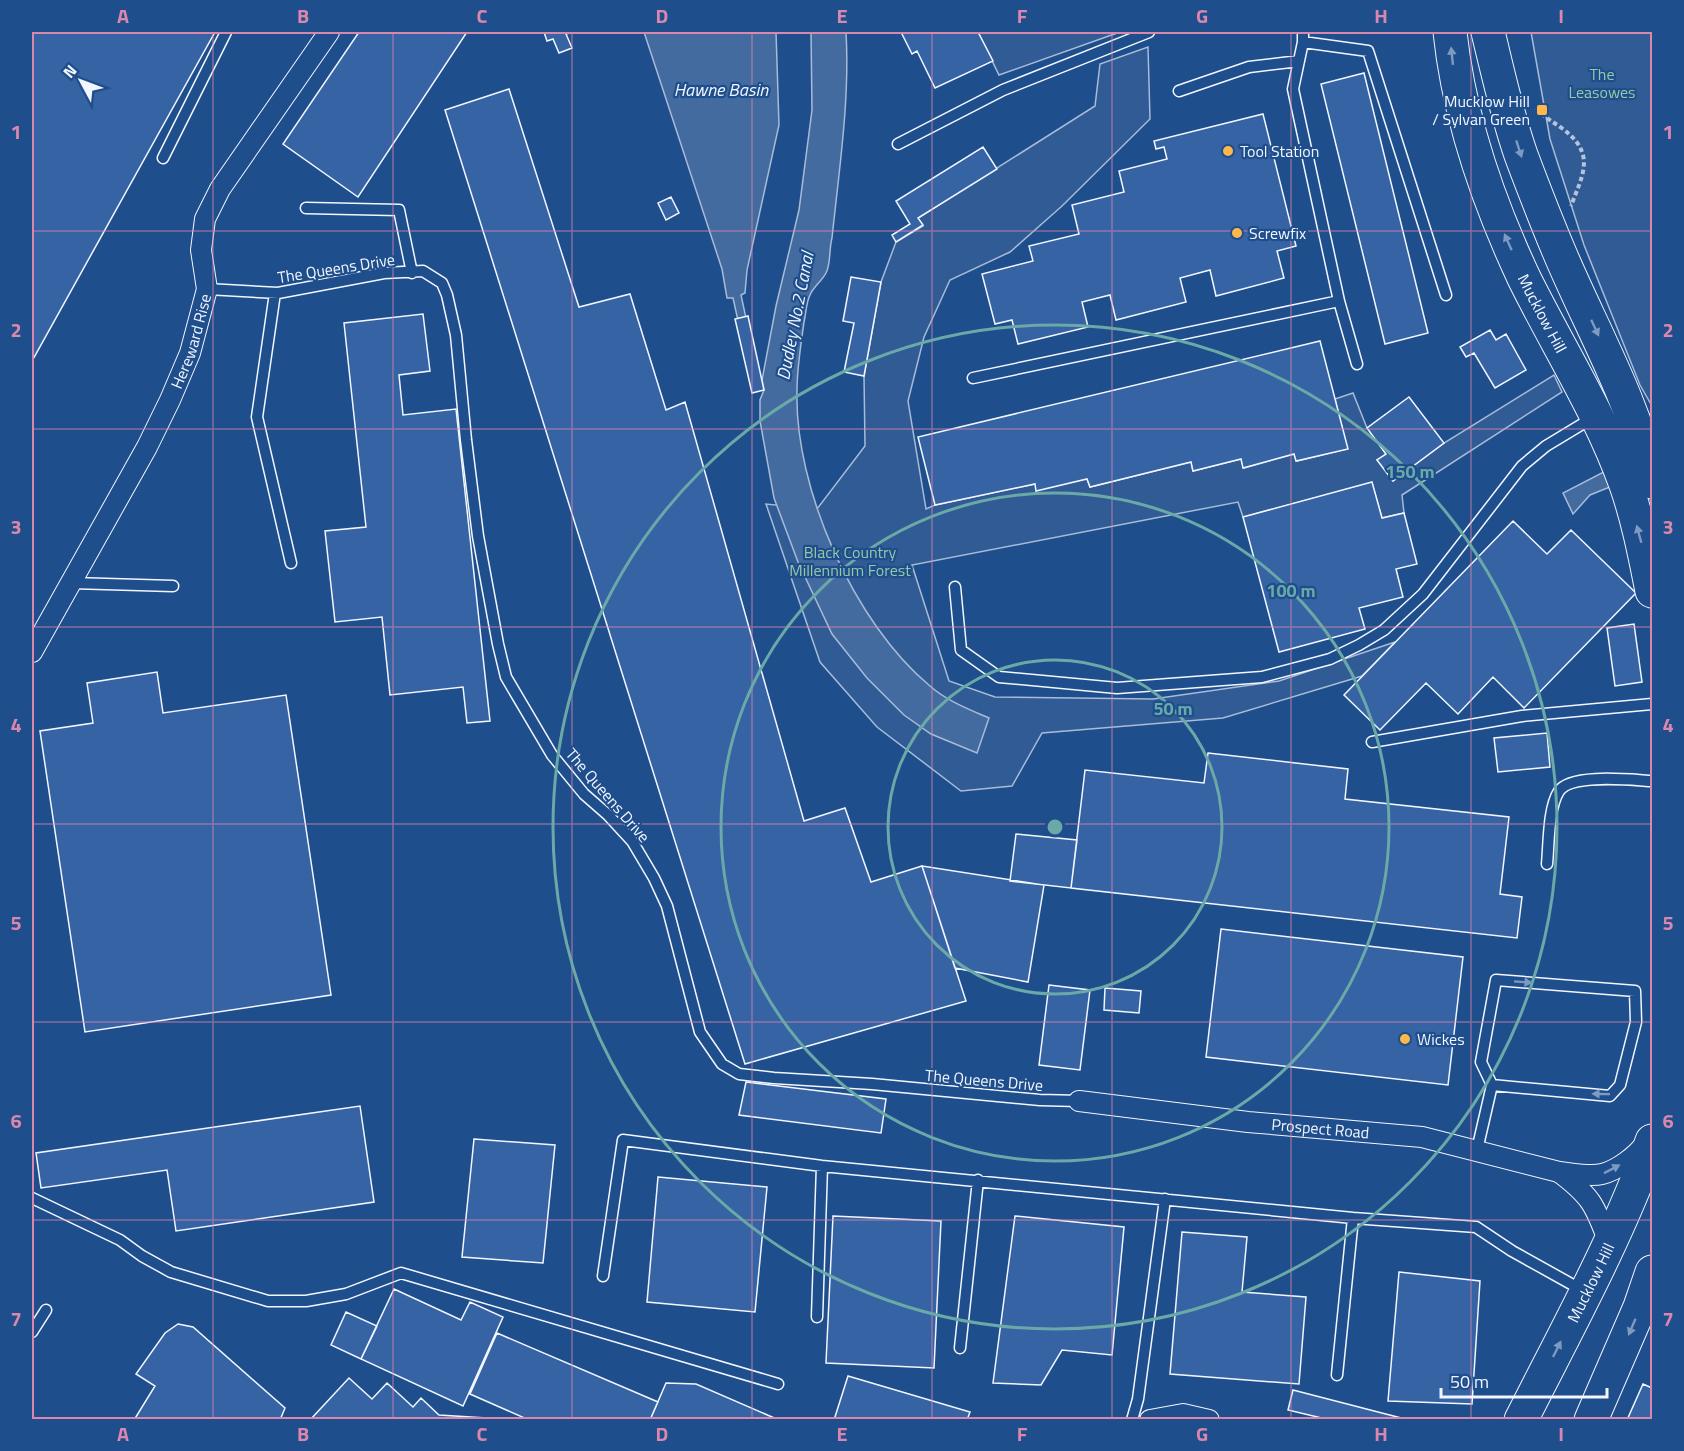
<svg xmlns="http://www.w3.org/2000/svg" width="1684" height="1451" font-family="'Titillium Web',sans-serif">
<rect width="100%" height="100%" fill="#1f4e8c"/>
<!-- green -->
<path fill="#305b95" stroke="#a8bbd7" stroke-width="1.5" d="M978,32H1120L999,75Z
M1531,32H1652V406L1640,385L1584,245L1550,139Z
M1148,47L1150,119L1062,206L1010,252L950,280L924,337L908,401L926,509L935,505L1035,484L1087,479L1090,487L1191,462L1193,471L1241,459L1244,468L1294,454L1297,461L1347,449L1335,399L1353,393L1367,428L1386,454L1377,460L1393,481L1444,443L1554,375L1562,392L1402,495L1404,513L1382,518L1372,483L1243,517L1238,502L912,565L949,681L995,697L1153,699L1279,681L1395,642L1362,676L1223,718L1042,733L1012,786L961,791L877,727L820,662L766,504L817,509L865,446L864,376L881,282L896,242L923,226L918,218L1095,106L1100,64Z"/>
<!-- water -->
<path fill="#446ba0" stroke="#a8bbd7" stroke-width="1.5" d="M644,32H776L779,125L747,270L745,293L741,295L755,360L747,361L733,298H727L722,269Z
M811,32H846C850,100 839,170 832,238C829,248 831,264 826,273C822,281 813,287 810,295C806,303 806,314 804,322C801,345 797,367 797,390C794,488 854,623 930,686C947,701 968,709 989,718L977,753L931,734L904,715L867,678L832,634L798,562L774,498L760,421V400L764,390L762,380L776,306L799,210L812,110Z
M1652,447V470L1590,495L1573,514L1563,493Z"/>
<!-- building -->
<path fill="#3563a3" stroke="#f2f6ff" stroke-width="1.5" d="M32,32H215L32,361Z
M359,32H467L358,197L283,144Z
M544,32H572L566,34L572,48L559,53L553,39L547,41Z
M901,32H978L993,61L935,88L917,51L912,54Z
M1364,73L1428,333L1385,344L1321,84Z
M509,89L579,307L630,294L666,410L685,402L804,821L845,808L871,882L922,866L966,1001L745,1064L445,110Z
M1263,114L1296,246L1277,251L1284,278L1216,296L1210,270L1180,278L1186,302L1116,320L1110,295L1082,302L1088,327L1018,344L1012,320L995,324L982,274L1033,261L1029,246L1079,234L1072,205L1124,192L1119,171L1167,159L1164,147L1156,149L1154,141Z
M983,147L997,169L918,218L923,225L896,242L892,235L910,224L896,201Z
M671,197L679,213L666,220L658,203Z
M851,277L881,282L864,376L844,372L854,323L843,321Z
M423,314L430,371L399,375L403,415L456,409L490,721L467,723L463,687L390,695L382,617L335,622L325,531L366,527L344,323Z
M748,316L764,390L752,393L735,319Z
M1490,330L1496,340L1506,334L1526,370L1495,388L1474,353L1466,357L1460,347Z
M1320,341L1348,449L1296,461L1294,454L1243,468L1241,459L1193,471L1191,462L1090,487L1087,479L1036,491L1035,484L935,505L918,437Z
M1409,397L1444,443L1393,481L1377,460L1386,454L1367,428Z
M1372,482L1382,518L1404,513L1417,564L1396,569L1403,597L1359,608L1365,629L1279,652L1243,517Z
M1513,521L1547,554L1571,530L1636,593L1524,708L1493,677L1458,714L1426,683L1380,730L1344,695Z
M1634,624L1642,682L1615,686L1607,628Z
M157,672L163,713L286,695L331,995L85,1032L40,731L93,723L87,683Z
M1547,733L1550,767L1498,772L1494,738Z
M1208,753L1348,769L1345,799L1509,817L1500,894L1522,897L1517,938L1071,888L1085,770L1204,783Z
M1016,834L1077,840L1071,888L1010,881Z
M922,866L1044,885L1028,982L955,968Z
M1221,929L1463,957L1448,1085L1206,1057Z
M1049,985L1090,990L1080,1070L1039,1065Z
M1105,988L1141,991L1139,1013L1104,1010Z
M746,1082L886,1099L881,1133L739,1115Z
M360,1106L374,1202L176,1231L167,1170L41,1188L36,1153Z
M474,1139L555,1145L543,1263L462,1257Z
M658,1177L767,1187L755,1312L647,1302Z
M833,1216L941,1221L934,1368L826,1363Z
M1015,1216L1124,1227L1112,1355L1062,1350L1041,1385L993,1383Z
M1182,1232L1247,1237L1242,1292L1306,1297L1299,1384L1170,1374Z
M1399,1272L1480,1281L1472,1404L1388,1401Z
M394,1289L461,1320L470,1302L503,1317L463,1406L361,1359Z
M346,1312L377,1326L361,1359L331,1345Z
M178,1324L193,1327L285,1408L280,1420H134L155,1386L136,1374L165,1333Z
M497,1333L658,1402L650,1420H529L470,1394Z
M848,1376L970,1412L967,1420H834Z
M349,1378L372,1399L387,1383L413,1407L421,1398L439,1415L486,1418L485,1420H310Z
M666,1383L696,1384L779,1420H650Z
M1643,1384L1652,1388V1420H1627Z
M1293,1390L1409,1420H1330L1288,1410Z"/>
<g fill="none" stroke-linecap="round" stroke-linejoin="round">
<defs>
<path id="lane" d="M1303,42L1368,51L1446,295
M1179,91L1249,67L1299,61
M898,144L1003,90L1149,32
M163,158L226,32
M306,208L399,210L412,273
M207,289L278,293L384,273L423,271L442,283L447,295L456,335L466,440L478,536L498,644L506,677L552,755L584,794L608,815L632,841L654,878L667,906L700,1032L722,1064L739,1074L774,1078L872,1084L1040,1100L1079,1101
M275,293L257,417L291,563
M1339,301L1357,364
M973,378L1339,301L1293,89L1303,42V32
M72,583L173,586
M955,587L961,650L999,677L1117,688L1262,677L1330,659L1359,645L1384,630L1423,594L1522,466L1546,446L1594,417
M1372,742L1522,716L1652,704
M1547,864C1549,844 1548,808 1559,791C1571,773 1632,780 1652,781
M1477,1150L1492,1085L1481,1062L1496,980L1635,991L1636,1022L1620,1085L1610,1096L1492,1085
M32,1198L120,1240L142,1256L171,1272L268,1301H306L346,1294L401,1273L778,1384
M603,1276L623,1140L822,1166L1353,1218L1476,1227L1512,1251L1582,1290
M817,1317L822,1166
M32,1332L46,1310
M960,1348L978,1180
M1337,1375L1353,1218
M1132,1420L1138,1399L1165,1199"/>
<g id="street">
<path id="s1" d="M32,652L147,447L170,400L190,353L207,289L201,250L205,219L220,189L329,32"/>
<path id="s2" d="M1079,1101L1248,1122L1422,1137L1559,1172C1572,1173 1589,1177 1602,1174C1618,1170 1636,1156 1646,1143"/>
<path d="M1559,1172C1591,1196 1595,1205 1609,1243"/>
<path d="M1150,1420L1183,1414L1209,1420"/>
</g>
<g id="highway">
<path id="s3" d="M1450,32C1459,118 1487,199 1524,278C1558,347 1600,412 1626,485C1638,519 1645,556 1652,591"/>
<path d="M1488,32C1498,73 1507,115 1521,155C1533,187 1545,218 1558,249C1591,328 1633,398 1652,482"/>
<path id="s4" d="M1521,1420C1567,1329 1618,1237 1652,1141"/>
<path d="M1591,1420L1640,1307L1652,1272"/>
</g>
</defs>
<!-- lane casing -->
<use href="#lane" stroke="#f2f6ff" stroke-width="13"/>
<!-- street casing -->
<use href="#street" stroke="#f2f6ff" stroke-width="22"/>
<!-- highway casing -->
<use href="#highway" stroke="#f2f6ff" stroke-width="35"/>
<!-- path -->
<path stroke="#b3c4dc" stroke-width="4" stroke-dasharray="4.5 3" stroke-linecap="butt" d="M1536,108C1545,118 1552,121 1563,129C1596,154 1583,174 1571,206"/>
<!-- lane -->
<use href="#lane" stroke="#1f4e8c" stroke-width="10"/>
<!-- street -->
<use href="#street" stroke="#1f4e8c" stroke-width="20"/>
<!-- highway -->
<use href="#highway" stroke="#1f4e8c" stroke-width="33"/>
</g>
<!-- one-way arrows -->
<defs><path id="oneway-solid" d="M-6-.8H1V-3.2L6.5 0L1 3.2V.8H-6Z" transform="scale(1.5)"/></defs>
<g fill="#7e9ac0">
<use href="#oneway-solid" transform="translate(1452 56) rotate(-96)"/>
<use href="#oneway-solid" transform="translate(1519 149) rotate(72)"/>
<use href="#oneway-solid" transform="translate(1508 242) rotate(-114)"/>
<use href="#oneway-solid" transform="translate(1595 328) rotate(65)"/>
<use href="#oneway-solid" transform="translate(1639 534) rotate(-105)"/>
<use href="#oneway-solid" transform="translate(1523 982) rotate(4)"/>
<use href="#oneway-solid" transform="translate(1601 1094) rotate(-179)"/>
<use href="#oneway-solid" transform="translate(1612 1169) rotate(-27)"/>
<use href="#oneway-solid" transform="translate(1632 1327) rotate(113)"/>
<use href="#oneway-solid" transform="translate(1557 1349) rotate(-64)"/>
</g>
<!-- grid -->
<path fill="none" stroke="#da87ad" stroke-width="1.5" stroke-opacity="0.55" d="M213,32V1420M393,32V1420M572,32V1420M752,32V1420M932,32V1420M1112,32V1420M1291,32V1420M1471,32V1420M32,231H1652M32,429H1652M32,627H1652M32,824H1652M32,1022H1652M32,1220H1652"/>
<!-- distance rings -->
<g fill="none" stroke="#6aa9a8" stroke-width="3">
<circle cx="1055" cy="827" r="167"/>
<circle cx="1055" cy="827" r="334"/>
<circle cx="1055" cy="827" r="502"/>
</g>
<!-- markers -->
<g fill="#ffb74d" stroke="#1f4e8c" stroke-width="2">
<rect x="1536" y="104" width="12" height="12" rx="3"/>
<circle cx="1228" cy="151" r="6"/>
<circle cx="1237" cy="233" r="6"/>
<circle cx="1405" cy="1039" r="6"/>
</g>
<g text-anchor="middle" dominant-baseline="central" stroke-width="4.5" stroke-linejoin="round" paint-order="stroke">
<!-- park labels -->
<g font-size="16" fill="#97c8a6" stroke="#1f4e8c">
<text x="1602" y="74">The<tspan x="1602" dy="18">Leasowes</tspan></text>
<text x="850" y="552">Black Country<tspan x="850" dy="18">Millennium Forest</tspan></text>
</g>
<!-- poi labels -->
<g font-size="16" fill="#f2f6ff" stroke="#1f4e8c" text-anchor="start">
<text x="1530" y="101" text-anchor="end">Mucklow Hill<tspan x="1530" dy="18">/ Sylvan Green</tspan></text>
<text x="1240" y="151">Tool Station</text>
<text x="1249" y="233">Screwfix</text>
<text x="1417" y="1039">Wickes</text>
</g>
<!-- street labels -->
<g font-size="16" fill="#f2f6ff" stroke="#1f4e8c">
<text transform="translate(336 268) rotate(-9)">The Queens Drive</text>
<text stroke="none"><textPath href="#s3" startOffset="298">Mucklow Hill</textPath></text>
<text stroke="none"><textPath href="#s1" startOffset="350">Hereward Rise</textPath></text>
<text transform="translate(608 795) rotate(49)">The Queens Drive</text>
<text transform="translate(984 1080) rotate(5)">The Queens Drive</text>
<text stroke="none"><textPath href="#s2" startOffset="243">Prospect Road</textPath></text>
<text stroke="none"><textPath href="#s4" startOffset="154">Mucklow Hill</textPath></text>
</g>
<!-- water labels -->
<g font-size="18" font-style="italic" fill="#f2f6ff" stroke="#1f4e8c">
<text x="721" y="89">Hawne Basin</text>
<text transform="translate(795 316) rotate(-79)">Dudley No.2 Canal</text>
</g>
</g>
<circle cx="1055" cy="827" r="9" fill="#6aa9a8" stroke="#1f4e8c" stroke-width="3"/>
<g font-size="18" text-anchor="middle" font-weight="bold" fill="#6aa9a8" stroke="#1f4e8c" stroke-width="4.5" stroke-linejoin="round" paint-order="stroke">
<text x="1410" y="478">150 m</text>
<text x="1291" y="597">100 m</text>
<text x="1173" y="715">50 m</text>
</g>
<!-- border -->
<rect width="1684" height="1451" fill="none" stroke="#1f4e8c" stroke-width="66"/>
<!-- north arrow -->
<g transform="translate(81 81) rotate(311)" stroke="#1f4e8c" stroke-width="4.5" paint-order="stroke">
<path d="M0-4.5L10 22L0 15L-10 22Z" fill="#f2f6ff"/>
<text y="-9" font-size="16" font-weight="bold" text-anchor="middle" fill="#f2f6ff">N</text>
</g>
<!-- scale -->
<path d="M1441 1388v9h166v-9" fill="none" stroke="#f2f6ff" stroke-width="3"/>
<text x="1450" y="1388" font-size="18" fill="#f2f6ff" stroke="#1f4e8c" stroke-width="4.5" paint-order="stroke">50 m</text>
<rect x="33" y="33" width="1618" height="1385" fill="none" stroke="#da87ad" stroke-width="2"/>
<g font-size="20" text-anchor="middle" font-weight="bold" fill="#da87ad">
<text x="123" y="23">A</text>
<text x="303" y="23">B</text>
<text x="482" y="23">C</text>
<text x="662" y="23">D</text>
<text x="842" y="23">E</text>
<text x="1022" y="23">F</text>
<text x="1202" y="23">G</text>
<text x="1381" y="23">H</text>
<text x="1561" y="23">I</text>
<text x="16" y="139">1</text>
<text x="1668" y="139">1</text>
<text x="16" y="337">2</text>
<text x="1668" y="337">2</text>
<text x="16" y="534">3</text>
<text x="1668" y="534">3</text>
<text x="16" y="732">4</text>
<text x="1668" y="732">4</text>
<text x="16" y="930">5</text>
<text x="1668" y="930">5</text>
<text x="16" y="1128">6</text>
<text x="1668" y="1128">6</text>
<text x="16" y="1326">7</text>
<text x="1668" y="1326">7</text>
<text x="123" y="1441">A</text>
<text x="303" y="1441">B</text>
<text x="482" y="1441">C</text>
<text x="662" y="1441">D</text>
<text x="842" y="1441">E</text>
<text x="1022" y="1441">F</text>
<text x="1202" y="1441">G</text>
<text x="1381" y="1441">H</text>
<text x="1561" y="1441">I</text>
</g>
</svg>
